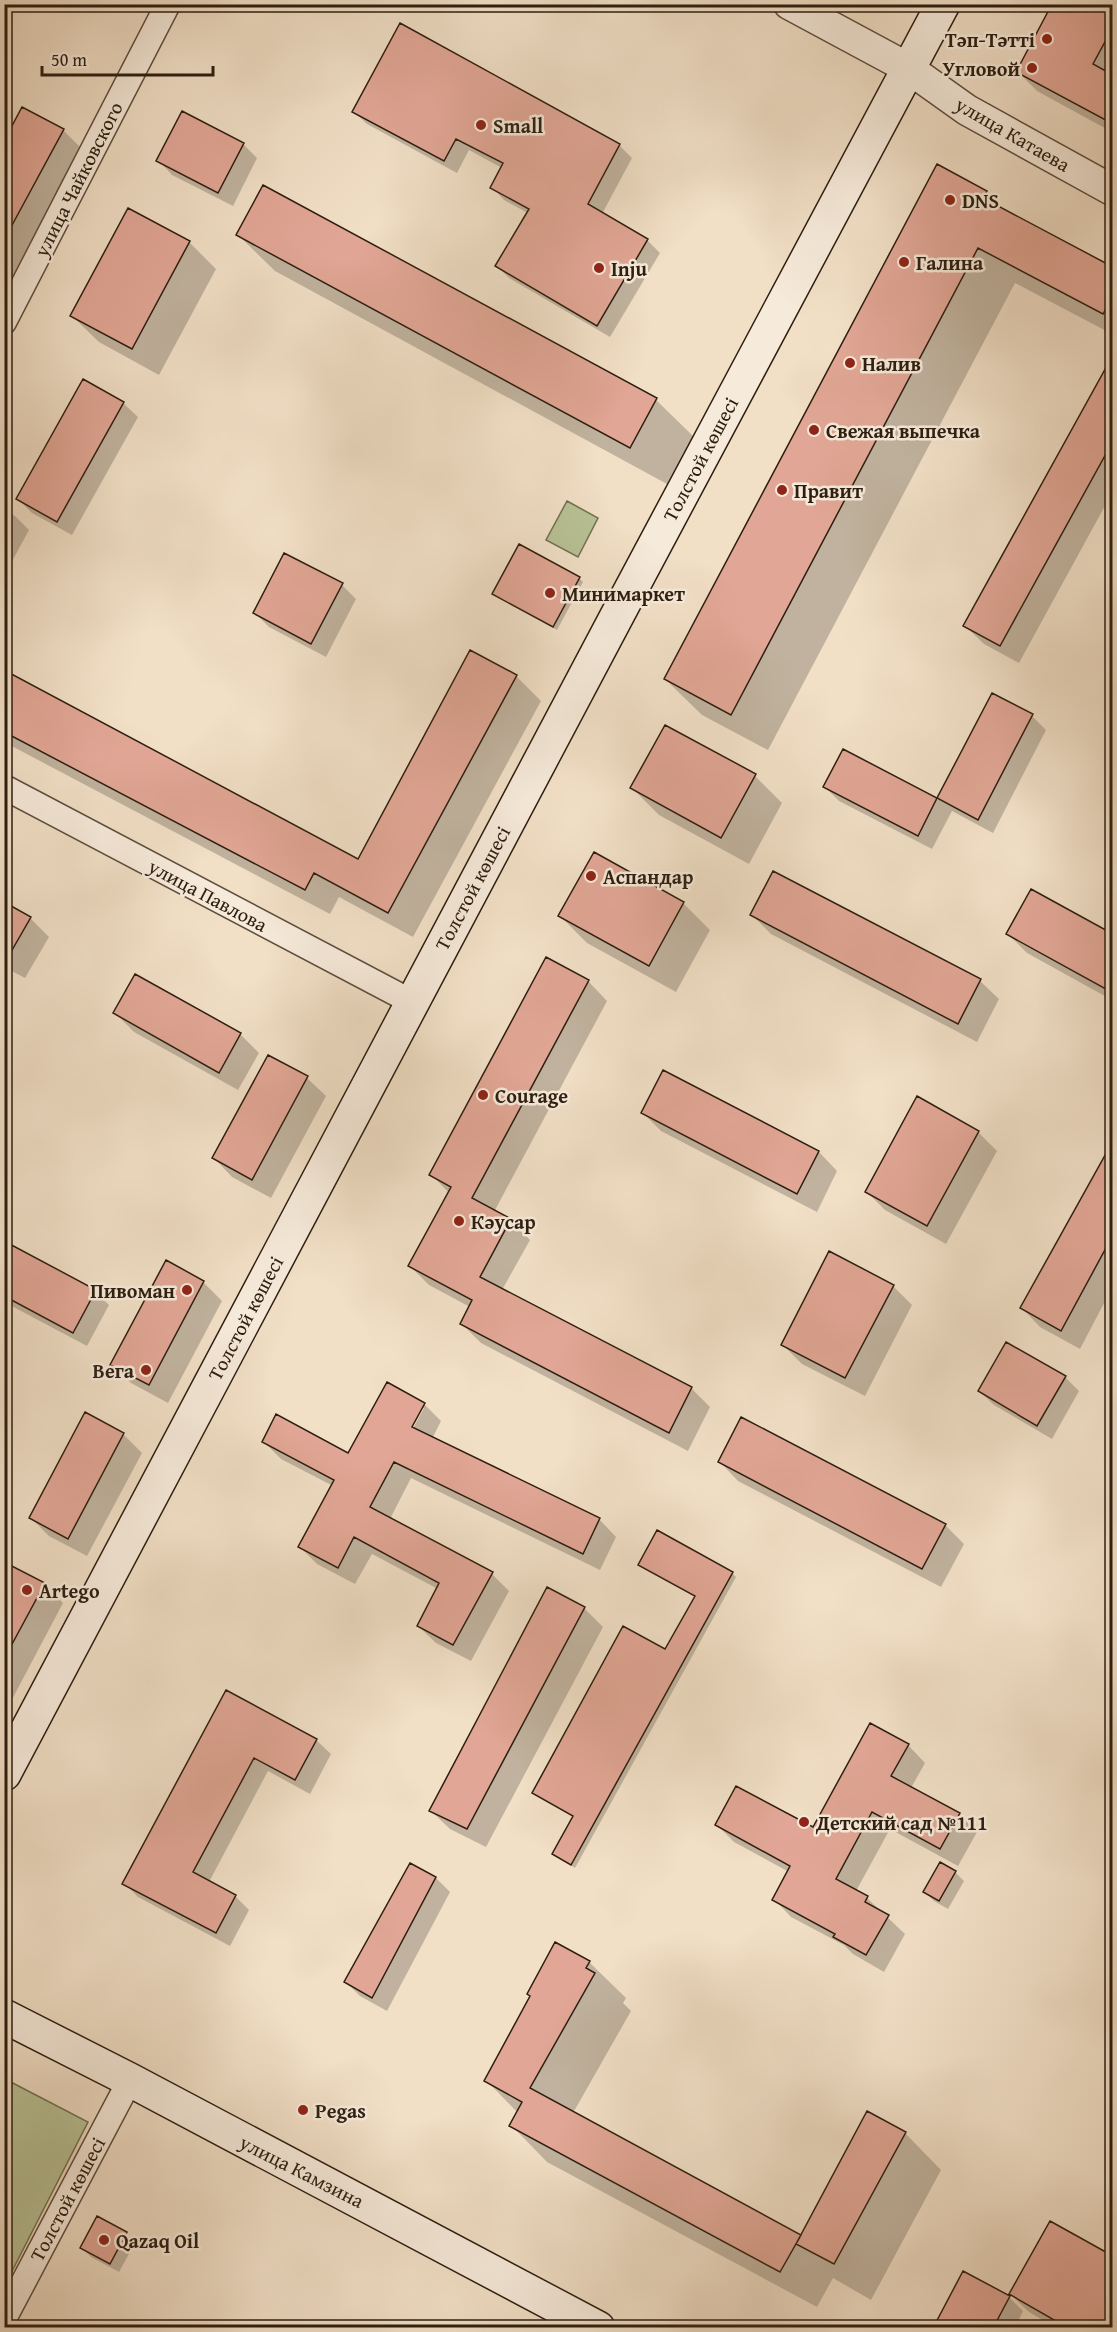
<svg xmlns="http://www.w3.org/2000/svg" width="1117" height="2332" font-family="'Gentium Book Plus',serif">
<rect width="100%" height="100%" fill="#f1dfc6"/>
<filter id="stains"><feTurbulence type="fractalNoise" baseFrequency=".00333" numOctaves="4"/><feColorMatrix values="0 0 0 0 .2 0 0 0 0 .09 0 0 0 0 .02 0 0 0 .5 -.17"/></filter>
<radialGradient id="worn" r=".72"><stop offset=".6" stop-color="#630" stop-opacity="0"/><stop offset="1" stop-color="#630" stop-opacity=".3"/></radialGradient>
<!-- green -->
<path fill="#b8c296" stroke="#727053" stroke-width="1.5" d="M567,501L598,518L578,557L546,540Z
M5,2079L88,2122L5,2285Z"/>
<!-- shadow -->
<path fill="#0003" fill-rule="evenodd" d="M4,4H15L4,23Z
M1112,4V132L1037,91L1018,72Z
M354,112L619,145L632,158L602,214L647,240L660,253L610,337L509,278L497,266L528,213L504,200L492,187L502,168L469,150L457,173L367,124Z
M63,130L82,149L4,293V144Z
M243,144L257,158L233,206L172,175L158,160Z
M986,192L1006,212L1112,268V334L1015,283L768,750L702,715L665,679Z
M238,235L656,400L693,436L667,484L275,271Z
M189,242L216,269L159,375L99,342L72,316Z
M1112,358V493L1019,663L984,644L965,626Z
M123,403L138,417L72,535L32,513L18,499Z
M4,510L15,516L29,530L4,576Z
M579,578L583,582L557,630L494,594Z
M342,585L356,599L326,657L269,627L255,613Z
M4,672L358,861L516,676L541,701L413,937L339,897L330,914L4,742Z
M993,695L1032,716L1046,730L993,833L952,811L932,849L839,801L825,787L844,751L938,800Z
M755,776L782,803L749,864L659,815L632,788Z
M683,903L710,930L676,992L587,943L560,916Z
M4,904L30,918L49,937L25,978L4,967Z
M752,915L980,981L999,999L977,1042L771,934Z
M1008,934L1112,936V1000L1027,953Z
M547,959L588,981L607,1001L494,1212L511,1221L530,1240L502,1290L691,1388L710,1407L688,1451L481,1343L462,1324L470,1307L429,1285L410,1266L449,1193L431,1174Z
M115,1013L240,1034L259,1053L238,1090L134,1032Z
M664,1072L819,1152L837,1171L817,1212L661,1131L643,1113Z
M307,1078L326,1096L271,1198L232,1177L214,1158Z
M978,1132L997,1151L946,1244L885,1210L866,1191Z
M1112,1144V1288L1080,1349L1040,1327L1022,1308Z
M4,1243L95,1291L109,1305L87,1346L4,1302Z
M203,1282L222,1301L168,1403L131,1383L112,1364Z
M893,1286L912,1305L865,1396L802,1364L783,1345Z
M1065,1377L1079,1391L1052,1439L994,1405L979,1391Z
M424,1404L441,1421L432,1439L599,1519L616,1537L600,1570L411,1478L390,1519L492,1574L509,1591L471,1661L436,1643L418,1626L438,1589L372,1554L355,1584L317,1564L300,1547L333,1486L281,1459L264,1442L349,1455ZM421,1408H424L410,1434L407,1433Z
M123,1434L142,1453L87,1556L49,1536L31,1518Z
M720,1462L945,1525L964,1544L941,1587L738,1481Z
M640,1564L732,1573L736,1577L575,1868L554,1854L574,1817L534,1793L666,1651L696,1597Z
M4,1569L44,1585L63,1603L8,1707L4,1705Z
M584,1608L603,1627L486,1847L450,1829L431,1811Z
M227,1692L316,1740L331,1754L310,1794L268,1771L209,1882L235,1896L249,1910L230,1946L138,1897L124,1883Z
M908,1745L925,1763L911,1788L959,1814L977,1832L958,1866L890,1829L856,1891L867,1898L905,1934L884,1972L853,1954L844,1945L791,1917L774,1899L789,1872L734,1842L717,1825L813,1829Z
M410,1865L436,1878L450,1892L387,2011L360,1996L346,1982Z
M955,1872L964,1881L948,1909L934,1901L925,1892Z
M589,1962L626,1998L623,2003L631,2011L573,2113L801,2237L905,2133L941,2170L871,2300L833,2278L817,2307L547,2162L511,2125L518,2113L486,2080Z
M126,2233L135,2243L119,2272L91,2257L82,2248Z
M1010,2294L1112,2328H1056L1029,2312Z
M1009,2297L1023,2311L1015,2328H935Z"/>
<!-- building -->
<path fill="#e1a695" stroke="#2d1e10" stroke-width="1.5" d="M1052,4H1113V27L1093,64L1113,75V124L1016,72Z
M400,23L620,144L588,204L648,239L597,326L495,266L529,209L490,188L503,163L456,139L444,161L352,112Z
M22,107L64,129L4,240V141Z
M182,111L244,143L218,193L156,161Z
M937,164L987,191L983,198L1113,267V296L1103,314L978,248L731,715L664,679Z
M263,185L657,398L630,448L236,235Z
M128,208L190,241L132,349L70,316Z
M1113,355V441L1000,646L963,626Z
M83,379L124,402L57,522L16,499Z
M519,544L580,577L553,627L492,594Z
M284,553L343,583L311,644L253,613Z
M470,650L517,675L388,913L314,873L305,890L4,732V670L358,859Z
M992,693L1033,714L978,820L937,798Z
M665,725L756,774L721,838L630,788Z
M843,749L937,798L918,836L823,787Z
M594,852L684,902L649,966L558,916Z
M773,871L981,979L958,1024L750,915Z
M1031,889L1113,934V993L1006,934Z
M4,902L31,917L4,964Z
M546,957L589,980L472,1198L511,1219L480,1277L692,1387L669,1433L460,1324L472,1300L408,1266L451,1187L429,1175Z
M135,974L241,1033L219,1073L113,1013Z
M268,1055L308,1076L252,1180L212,1158Z
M663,1070L819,1151L797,1194L641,1113Z
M917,1096L979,1131L927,1226L865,1192Z
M1113,1141V1235L1061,1331L1020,1308Z
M4,1241L96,1290L73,1333L4,1296Z
M829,1251L894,1285L845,1378L781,1345Z
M166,1260L204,1281L149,1385L110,1365Z
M1006,1342L1066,1376L1037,1426L978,1391Z
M387,1382L425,1403L412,1427L600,1518L583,1554L394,1462L370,1507L493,1572L453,1645L417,1626L439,1583L354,1537L338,1568L298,1547L334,1480L262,1442L276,1414L348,1453Z
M85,1412L124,1433L68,1539L29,1518Z
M741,1417L946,1524L922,1569L718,1462Z
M657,1530L733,1572L571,1865L552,1854L573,1816L532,1793L623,1626L665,1649L695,1596L638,1565Z
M4,1562L45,1583L4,1659Z
M547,1587L585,1607L467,1829L429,1811Z
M226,1690L317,1739L295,1780L254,1758L193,1872L236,1895L216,1933L122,1884Z
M870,1723L909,1744L891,1776L960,1813L940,1849L872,1812L836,1879L868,1896L865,1902L889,1915L866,1955L833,1937L835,1934L772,1900L790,1866L715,1825L736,1786L813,1827Z
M940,1862L956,1871L939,1901L923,1892Z
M410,1863L436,1877L372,1998L344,1982Z
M555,1942L590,1961L586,1968L595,1973L530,2088L801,2235L780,2272L509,2126L522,2102L484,2081L530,1996L527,1994Z
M867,2111L906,2132L834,2264L796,2244Z
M97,2216L127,2232L110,2264L80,2248Z
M1050,2221L1113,2256V2328H1068L1009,2294Z
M963,2271L1010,2296L993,2328H933Z"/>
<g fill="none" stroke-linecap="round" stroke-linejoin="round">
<defs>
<path id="minor" d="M4,322L168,4
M4,787L412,1002
M4,2319L130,2080"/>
<path id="tertiary" d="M789,4L908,68L967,110L1112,190"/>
<path id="secondary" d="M4,1774L619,612L943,4
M4,2016L130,2080L598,2328"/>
</defs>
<!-- minor casing -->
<use href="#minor" stroke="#5e4e3e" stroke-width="27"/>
<!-- tertiary casing -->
<use href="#tertiary" stroke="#5e4e3e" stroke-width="33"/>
<!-- secondary casing -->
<use href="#secondary" stroke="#2d1e10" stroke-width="36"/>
<!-- minor -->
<use href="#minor" stroke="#f6eada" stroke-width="24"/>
<!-- tertiary -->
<use href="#tertiary" stroke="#f6eada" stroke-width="30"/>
<!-- secondary -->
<use href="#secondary" stroke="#f6eada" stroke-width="33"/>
</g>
<!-- markers -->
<g fill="#8f2418" stroke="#f6eada" stroke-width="2">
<circle cx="1047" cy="39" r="6"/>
<circle cx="1032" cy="68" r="6"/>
<circle cx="481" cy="125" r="6"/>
<circle cx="950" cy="200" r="6"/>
<circle cx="904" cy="262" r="6"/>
<circle cx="599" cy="268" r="6"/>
<circle cx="850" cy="363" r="6"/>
<circle cx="814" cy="430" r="6"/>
<circle cx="782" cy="490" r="6"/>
<circle cx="550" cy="593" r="6"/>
<circle cx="591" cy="876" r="6"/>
<circle cx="483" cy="1095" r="6"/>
<circle cx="459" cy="1221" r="6"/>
<circle cx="187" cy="1290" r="6"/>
<circle cx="146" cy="1370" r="6"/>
<circle cx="27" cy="1590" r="6"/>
<circle cx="804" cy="1822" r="6"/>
<circle cx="303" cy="2110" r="6"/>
<circle cx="104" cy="2240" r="6"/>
</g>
<g text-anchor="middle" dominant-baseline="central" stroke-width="5" stroke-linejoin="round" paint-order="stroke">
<!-- poi labels -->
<g font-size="20" font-weight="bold" fill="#2d1e10" stroke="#f6eada" text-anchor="start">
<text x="1035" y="39" text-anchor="end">Тәп-Тәтті</text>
<text x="1020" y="68" text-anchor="end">Угловой</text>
<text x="493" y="125">Small</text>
<text x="962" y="200">DNS</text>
<text x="916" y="262">Галина</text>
<text x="611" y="268">Inju</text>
<text x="862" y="363">Налив</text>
<text x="826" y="430">Свежая выпечка</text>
<text x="794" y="490">Правит</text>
<text x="562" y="593">Минимаркет</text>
<text x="603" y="876">Аспандар</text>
<text x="495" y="1095">Courage</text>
<text x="471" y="1221">Кәусар</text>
<text x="175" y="1290" text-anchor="end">Пивоман</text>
<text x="134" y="1370" text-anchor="end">Вега</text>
<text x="39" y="1590">Artego</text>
<text x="816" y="1822">Детский сад №111</text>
<text x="315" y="2110">Pegas</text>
<text x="116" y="2240">Qazaq Oil</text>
</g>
<!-- street labels -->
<g font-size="20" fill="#2d1e10" stroke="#f6eada">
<text transform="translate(1013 134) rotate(30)">улица Катаева</text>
<text transform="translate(78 179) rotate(-63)">улица Чайковского</text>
<text transform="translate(700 459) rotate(-62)">Толстой көшесі</text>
<text transform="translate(472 888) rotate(-62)">Толстой көшесі</text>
<text transform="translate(208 895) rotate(28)">улица Павлова</text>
<text transform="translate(245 1318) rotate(-62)">Толстой көшесі</text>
<text transform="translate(302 2171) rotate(27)">улица Камзина</text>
<text transform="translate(67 2199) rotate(-62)">Толстой көшесі</text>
</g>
</g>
<!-- margin -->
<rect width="1117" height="2332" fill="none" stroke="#f1dfc6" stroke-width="24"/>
<rect x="6" y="6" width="1105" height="2320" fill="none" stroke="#2d1e10" stroke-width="3"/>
<rect x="12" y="12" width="1093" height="2308" fill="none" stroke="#2d1e10" stroke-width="1.5"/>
<!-- scale -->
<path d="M42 66v9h171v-9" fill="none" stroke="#2d1e10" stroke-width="3"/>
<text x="51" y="66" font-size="18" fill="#2d1e10" stroke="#f6eada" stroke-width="4.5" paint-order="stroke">50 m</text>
<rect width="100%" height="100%" filter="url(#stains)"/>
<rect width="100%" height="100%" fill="url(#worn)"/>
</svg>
